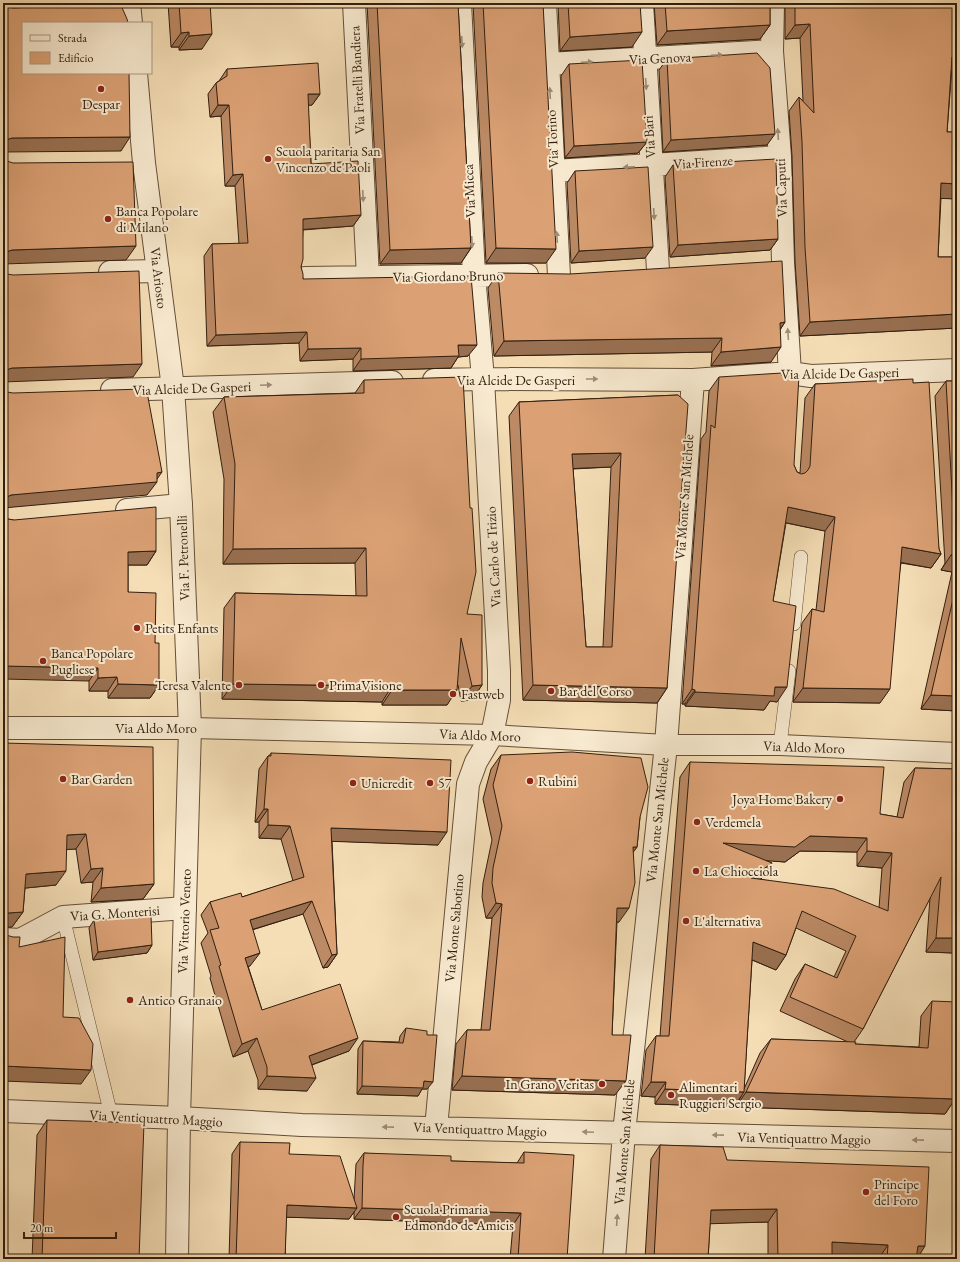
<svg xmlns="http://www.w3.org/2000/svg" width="960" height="1262" font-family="'EB Garamond',serif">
<rect width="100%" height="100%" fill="#f5deb6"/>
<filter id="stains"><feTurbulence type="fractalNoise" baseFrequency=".005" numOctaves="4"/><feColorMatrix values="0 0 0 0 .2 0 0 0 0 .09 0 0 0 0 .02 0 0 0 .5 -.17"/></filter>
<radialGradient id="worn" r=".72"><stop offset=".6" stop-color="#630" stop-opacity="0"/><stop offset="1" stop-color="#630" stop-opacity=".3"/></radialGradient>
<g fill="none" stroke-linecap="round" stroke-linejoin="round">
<defs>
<path id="service" d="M794,624L801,557
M780,745L789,671
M63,917L111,1115"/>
<path id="pedestrian" d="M190,728L492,735L666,745H780L957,753"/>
<path id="minor" d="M354,3L368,277
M545,3L559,276
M642,3L658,270
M773,3L772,51L780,157L783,262L790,373
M548,64L772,51
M554,171L780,157
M110,272L158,271
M305,278L527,275
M434,380L483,379L693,380L790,373L811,376L957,370
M112,390L392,382
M127,510L181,505
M3,728H190
M3,939L20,940L63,917L185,908
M3,1111L179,1118L302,1125L957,1141
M436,1128L468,784L476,762L492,735L499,700V671L483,379L474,275L460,3
M614,1259L624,1133L666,745L693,380"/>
<path id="tertiary" d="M129,3L131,23
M136,73L144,163L173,388L181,505L190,728L179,1118L177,1259"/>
</defs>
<!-- service casing -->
<use href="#service" stroke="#634e38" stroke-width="14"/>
<!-- pedestrian casing -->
<use href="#pedestrian" stroke="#634e38" stroke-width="22"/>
<!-- minor casing -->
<use href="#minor" stroke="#634e38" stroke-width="24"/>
<!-- tertiary casing -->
<use href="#tertiary" stroke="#634e38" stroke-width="24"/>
<!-- path -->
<path stroke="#321e0e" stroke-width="2.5" stroke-dasharray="1 2" stroke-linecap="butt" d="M293,3L328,4"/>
<!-- service -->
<use href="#service" stroke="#f8ead0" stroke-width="13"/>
<!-- pedestrian -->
<use href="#pedestrian" stroke="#f8ead0" stroke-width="20"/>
<!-- minor -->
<use href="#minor" stroke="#f8ead0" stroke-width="22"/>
<!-- tertiary -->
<use href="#tertiary" stroke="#f8ead0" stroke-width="22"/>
</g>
<!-- wall -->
<path fill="#bc8a65" stroke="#321e0e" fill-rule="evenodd" d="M168,3H210L202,49L179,50V47H171Z
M367,3H458L471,248L461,263L380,264Z
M473,3H543L546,263H486Z
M558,3H640L632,47L560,51Z
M654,3H770V25L760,39L657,45Z
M785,3H957L947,132H957V199L941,198L938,257H957V328L800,336L795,261L792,156L789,111L799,97L803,101L800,38L785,39Z
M667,59L767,145L663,152L659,70Z
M569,64L647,142L638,153L565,158L561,76Z
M227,69L320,94L312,105H308L311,164L361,215L353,226L303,230L301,267L303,279L468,356L458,357L451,368L353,371V359L300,361L299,343L207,346L204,256L212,244H239L235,186H225L221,116L210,117L208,94L216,83L219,81Z
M673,165L778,239L770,250L670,257L665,177Z
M575,171L645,258L571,263L567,183Z
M498,273L785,322L780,330L771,362L711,366L712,352L494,356L488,288Z
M719,377L794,465L797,472L800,473L805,398L815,384L913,383L939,549L941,554L931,568L901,563L880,703L793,702L802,623L812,609L816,610L825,531L786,523L773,601L777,702L770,701L764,710L685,706V704H682L701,439L706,432L709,391Z
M364,380L467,614L482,685L472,700L461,701L458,685L447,705H382V702L222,699L224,608L235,593L356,596L355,563L223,564L224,479L213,412L224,397L355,393Z
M946,381H957V711L921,709L952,572L941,570L944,565L945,563L935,396Z
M678,395L667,688L657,703L523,700L509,416L519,402ZM611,467L603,647H586L573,469Z
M8,519L156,551L147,565H128V592L155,643L159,685L150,698H108V691H89V681Z
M3,743L154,884L143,899L91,902L93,882L81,883L76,849H67L56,885L25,888L23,912L12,927H3Z
M271,753L438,845L332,841L337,954L328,967L323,968L303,914L252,930L250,966H248L262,1010L349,1051L312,1065L307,1091L258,1089V1080L248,1051L233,1057L210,978L211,976L201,943L208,933L201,915L210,902L242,897L293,881L281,839L259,838V822H255L259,769L268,756H269Z
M501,755L640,817L637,847L633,852L619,922H617L612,1035L615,1095L452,1090L456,1044L467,1030H481L492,918H486L482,897L483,883L492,840L483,799L491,769Z
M690,762L880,814L897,817L904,782L915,768L957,769L954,953L926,952L930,898L863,1029L854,1042L855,1044L919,1047L921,1016L932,1001L955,1099L945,1114L736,1107L741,1096L734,1107L655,1104V1097L641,1096L646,1050L656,1036H660L680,777ZM800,851L857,852V866L882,868L879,908L760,879L762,878L772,863L766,860L785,862ZM796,928L846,951L834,977L805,964L795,979L780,1011L848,1042L771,1039L760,1053L744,1089L752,960L776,970L786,955Z
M94,920L152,945L147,953L93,960L89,928Z
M406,1028L427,1089H422L418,1096L357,1094L358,1049L363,1041L399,1042L400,1036Z
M47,1120L139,1259H32L37,1135Z
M240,1142L289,1154L354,1200L356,1164L364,1153L451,1161L517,1163L524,1152L567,1259H510L513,1225L354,1219V1212L349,1219L286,1217L285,1259H229L232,1154Z
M660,1145L727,1160L917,1259H879V1258L832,1256V1259H768V1222L710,1223L708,1259H645L651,1159Z"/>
<!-- shaded-wall -->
<path fill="#997152" stroke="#321e0e" d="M810,24L800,38L785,39L795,25Z
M770,25L760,39L657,45L667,31Z
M189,32L179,47H171L181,33Z
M642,32L632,47L560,51L570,37Z
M212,34L202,49L179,50L189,36Z
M952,57H957V72L942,71Z
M308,94H320L312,105L300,106Z
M218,105H229L221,116L210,117Z
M775,134L767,145L663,152L671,140Z
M130,137L121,151L3,152V143L6,140L12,138Z
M647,142L638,153L565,158L574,146Z
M243,174L235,186H225L233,175Z
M941,183L957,184V199L931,198Z
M361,215L353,226L295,230L303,219Z
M778,239L770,250L670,257L678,245Z
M136,246L126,260L3,264V255L6,252L12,250Z
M653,247L645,258L571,263L579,251Z
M471,248L461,263L380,264L390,250Z
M496,248L556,249L546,263H486Z
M957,314V328L800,336L810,322Z
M785,322L775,337L780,323Z
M307,332L299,343L207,346L216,335Z
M722,338L712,352L494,356L504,341Z
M458,345H477L468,356L458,357L451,368L353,371L361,359Z
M781,347L771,362L711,366L721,352Z
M361,348L353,359L300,361L308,349Z
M142,364L133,377L3,382V373L6,370L12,368Z
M621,453L611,467L561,469L572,454Z
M162,472L155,482H157L147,495L3,508V500L5,498L11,495Z
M788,507L835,517L825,531L778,521Z
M902,547L941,554L931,568L893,561Z
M366,548L355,563L223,564L233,549Z
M156,551L147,565H119L128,552Z
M951,555L957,556V565L952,572L941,570Z
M3,666L98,668L89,681L3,679Z
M117,677L108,691H89L98,678Z
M118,684L159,685L150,698H108Z
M233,684L392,686L382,702L222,699Z
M482,685L472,700L461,701L472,686Z
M533,685L667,688L657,703L523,700Z
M775,687H787L777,702L770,701L764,710L685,706L695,692Z
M803,688L890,689L880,703L793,702Z
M692,689L695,690L685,704H682Z
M392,690H457L447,705H382Z
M931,695L957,696V711L921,709Z
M264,809H268L259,822H255Z
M268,825L290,826L281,839L259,838Z
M331,828L447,832L438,845L322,841Z
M86,834L76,849L57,850L67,835Z
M810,836L867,838L857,852L800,851L785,862L712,857L723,843Z
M633,847H637L627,861Z
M867,851L892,853L882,868L857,866Z
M772,863L762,878L741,893L751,878Z
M103,868L93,882L81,883L91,869Z
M66,871L56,885L16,889L26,874Z
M154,884L143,899L91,902L101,888Z
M312,901L303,914L241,933L250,920Z
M496,903L502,904L492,918H486Z
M617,908H629L619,922H607Z
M23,912L12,927H3V917L8,913Z
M936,938H957V950L954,953L926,952Z
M753,942L786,955L776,970L743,956Z
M152,945L147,953L93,960L98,952Z
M260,953L250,966L236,970L245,958Z
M337,954L328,967L323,968L332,955Z
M257,1038L248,1051L233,1057L242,1044Z
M358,1038L349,1051L300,1069L309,1056Z
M3,1066L91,1070L81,1084L3,1081Z
M267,1076L316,1078L307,1091L258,1089Z
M462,1076L626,1081L615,1095L452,1090Z
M424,1081L433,1082L427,1089H422L418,1096L357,1094L362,1086Z
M651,1082H666L655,1097L641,1096Z
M665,1089L744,1092L734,1107L655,1104Z
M746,1092L955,1099L945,1114L736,1107Z
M287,1205L357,1208L349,1219L279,1217Z
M362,1208L521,1213L513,1225L354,1219Z
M777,1209L768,1222L702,1224L711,1210Z
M832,1242L888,1245L879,1258L823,1255Z
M918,1246H925L917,1259H909Z"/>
<!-- building -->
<path fill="#dba175" stroke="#321e0e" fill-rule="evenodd" d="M3,3L6,6L13,8L120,3L127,19L128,23H23V73H129L130,137L12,138L6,140L3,143Z
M179,3H210L212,34L189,36V32L181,33Z
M377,3H458L471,248L390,250Z
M483,3H543L556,249L496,248Z
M568,3H640L642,32L570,37Z
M665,3H770V25L667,31Z
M795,3H957V57H952L947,132H957V184L941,183L938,257H957V314L810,322L805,247L802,142L799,97L814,113L810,24L795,25Z
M757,53L770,68L775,134L671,140L667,59Z
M642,60L647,142L574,146L569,64Z
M318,63L320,94H308L311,164L358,161L361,215L303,219V259L301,267L303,274V279L471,276L477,345H458L459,356L361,359V348L308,349L307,332L216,335L212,244L248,243L243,174L233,175L229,105H218L216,83L227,76V69Z
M3,158L7,161L13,163L133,162L136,246L12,250L6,252L3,255Z
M776,159L778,239L678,245L673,165Z
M648,167L653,247L579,251L575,171Z
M782,261L785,322L780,323L781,347L721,352L722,338L504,341L498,273L570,274Z
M3,270L7,274L13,275L139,271L142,364L12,368L6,370L3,373Z
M782,373V376L799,375L794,465L797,472L801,474L805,473L808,470L810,466L815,384L913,379V383L929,382L939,549L941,554L902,547L890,689L803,688L812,609L824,612L835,517L788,507L773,601L796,606L787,687H775L774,696L695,692V690L692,689L711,425L715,428L719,377Z
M463,377L470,508H472L476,572L467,614L482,615V685L472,686L461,638L457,690H392V686L233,684L235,593L367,596L366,548L233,549L235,464L224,397L364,393V380Z
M946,381H957V556L951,555L954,552L955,548Z
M3,388L7,392L13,393L143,389V392H147L162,472L157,473V482L11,495L5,498L3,500Z
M678,395L688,404L667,688L533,685L519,402ZM621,453L612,647H586L572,454Z
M156,507V551L128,552V592L156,593L155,643H159V685L118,684L117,677L98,678V668L3,666V515L8,519L14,520Z
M957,582V696L931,695Z
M3,743L153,747L154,884L101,888L103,868L91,869L86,834L67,835L66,871L26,874L23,912L8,913L3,917Z
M572,752L641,758L648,787L640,817L637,847H633L635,883L629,908H617L612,1035H631L626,1081L462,1076L467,1030H490L502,904L496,903L492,883L493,868L502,826L493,785L501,755Z
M271,753L451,760L447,832L331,828L337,954L332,955L312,901L250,920L260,953L245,958L262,1010L340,984L358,1038L309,1056L316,1078L267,1076V1067L257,1038L242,1044L219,966L221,965L210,930L219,928L210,902L241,893L242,897L304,877L290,826L268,825V809H264L268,756H271Z
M690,762L884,767L880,814L903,818L915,768L957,769V938H936L941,877L863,1029L790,997L805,964L837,978L856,936L802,911L786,955L753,942L744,1092L665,1089L666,1082H651L656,1036H669ZM810,836L867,838V851L892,853L888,911L834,889L751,878L772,863L723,843L795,847Z
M151,916L152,945L98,952L94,920Z
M3,931L6,935L13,937H20L19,947L65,937L63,1017L79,1018L93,1044L91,1070L3,1066Z
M932,1001L957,1002V1066L955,1099L746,1092L771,1039L856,1042L855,1044L928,1048Z
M406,1028L427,1031V1035H437L433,1082L424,1081L423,1088L362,1086L363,1041L403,1043Z
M47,1120L144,1123L139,1259H42Z
M240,1142L290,1143L289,1154L340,1156L357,1208L287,1205L285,1259H236Z
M660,1145L723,1147L727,1160L929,1167L925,1246H918L916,1259H887L888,1245L832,1242V1259H778L777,1209L711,1210L708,1259H654Z
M524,1152L574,1155L567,1259H518L521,1213L362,1208L363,1165L364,1153L451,1156V1161L524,1163Z"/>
<!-- one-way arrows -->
<defs><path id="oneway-solid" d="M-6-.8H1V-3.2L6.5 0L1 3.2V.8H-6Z"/></defs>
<g fill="#9f8e79">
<use href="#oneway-solid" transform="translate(462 42) rotate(87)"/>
<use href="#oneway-solid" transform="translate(717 55) rotate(-3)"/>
<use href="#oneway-solid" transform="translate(587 62) rotate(-3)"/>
<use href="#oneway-solid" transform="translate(646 84) rotate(86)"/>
<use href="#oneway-solid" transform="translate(550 93) rotate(-93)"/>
<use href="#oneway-solid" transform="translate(778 134) rotate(-94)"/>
<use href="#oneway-solid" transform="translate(629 167) rotate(177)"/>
<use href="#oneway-solid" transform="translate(363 196) rotate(87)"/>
<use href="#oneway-solid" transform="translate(654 214) rotate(86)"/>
<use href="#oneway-solid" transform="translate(557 237) rotate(-93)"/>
<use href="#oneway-solid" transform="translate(472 242) rotate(87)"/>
<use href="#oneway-solid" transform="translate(788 334) rotate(-94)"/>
<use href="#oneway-solid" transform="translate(592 379)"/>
<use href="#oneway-solid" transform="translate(266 385) rotate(-2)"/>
<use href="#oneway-solid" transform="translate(388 1127) rotate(-179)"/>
<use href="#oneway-solid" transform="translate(588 1132) rotate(-178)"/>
<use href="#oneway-solid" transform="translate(718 1135) rotate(-179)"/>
<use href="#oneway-solid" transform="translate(918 1140) rotate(-179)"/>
<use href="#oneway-solid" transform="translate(617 1220) rotate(-86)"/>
</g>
<!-- markers -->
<g fill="#8f2418" stroke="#f8ead0" stroke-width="1.5">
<circle cx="101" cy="89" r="4"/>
<circle cx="268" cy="159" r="4"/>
<circle cx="108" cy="219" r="4"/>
<circle cx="137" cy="628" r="4"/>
<circle cx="43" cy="661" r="4"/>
<circle cx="239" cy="685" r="4"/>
<circle cx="321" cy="685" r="4"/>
<circle cx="551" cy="691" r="4"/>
<circle cx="453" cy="694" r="4"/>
<circle cx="63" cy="779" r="4"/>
<circle cx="530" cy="781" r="4"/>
<circle cx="353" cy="783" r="4"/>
<circle cx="430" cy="783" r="4"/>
<circle cx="840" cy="799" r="4"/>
<circle cx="697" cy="822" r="4"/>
<circle cx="696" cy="871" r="4"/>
<circle cx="686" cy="921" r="4"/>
<circle cx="130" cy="1000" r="4"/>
<circle cx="602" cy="1084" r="4"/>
<circle cx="671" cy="1095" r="4"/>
<circle cx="866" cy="1192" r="4"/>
<circle cx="396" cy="1217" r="4"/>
</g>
<g text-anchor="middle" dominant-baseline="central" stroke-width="4" stroke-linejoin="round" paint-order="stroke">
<!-- street labels -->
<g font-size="14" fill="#321e0e" stroke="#f8ead0">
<text transform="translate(660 58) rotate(-3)">Via Genova</text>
<text transform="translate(357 80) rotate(-93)">Via Fratelli Bandiera</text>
<text transform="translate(649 137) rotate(-94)">Via Bari</text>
<text transform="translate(552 139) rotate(-93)">Via Torino</text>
<text transform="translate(703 162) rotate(-4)">Via Firenze</text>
<text transform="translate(781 188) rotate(-92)">Via Caputi</text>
<text transform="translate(469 191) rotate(-93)">Via Micca</text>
<text transform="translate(448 276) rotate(-1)">Via Giordano Bruno</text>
<text transform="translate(159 278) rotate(83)">Via Ariosto</text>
<text transform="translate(840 373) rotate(-1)">Via Alcide De Gasperi</text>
<text x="516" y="380">Via Alcide De Gasperi</text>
<text transform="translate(192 388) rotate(-2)">Via Alcide De Gasperi</text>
<text transform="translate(684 497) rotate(-86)">Via Monte San Michele</text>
<text transform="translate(493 557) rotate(-93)">Via Carlo de Trizio</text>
<text transform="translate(183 558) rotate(-92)">Via F. Petronelli</text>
<text x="156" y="728">Via Aldo Moro</text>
<text transform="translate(480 735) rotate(2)">Via Aldo Moro</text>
<text transform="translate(804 747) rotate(2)">Via Aldo Moro</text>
<text transform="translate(657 820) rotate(-84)">Via Monte San Michele</text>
<text transform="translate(115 913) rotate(-4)">Via G. Monterisi</text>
<text transform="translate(184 921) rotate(-88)">Via Vittorio Veneto</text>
<text transform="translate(454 928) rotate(-85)">Via Monte Sabotino</text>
<text transform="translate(156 1118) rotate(3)">Via Ventiquattro Maggio</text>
<text transform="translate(480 1129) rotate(2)">Via Ventiquattro Maggio</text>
<text transform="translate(804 1138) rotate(1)">Via Ventiquattro Maggio</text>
<text transform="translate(624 1142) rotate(-85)">Via Monte San Michele</text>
</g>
<!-- poi labels -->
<g font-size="14" fill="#321e0e" stroke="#f8ead0" text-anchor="start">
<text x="101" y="104" text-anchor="middle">Despar</text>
<text x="276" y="151">Scuola paritaria San<tspan x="276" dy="16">Vincenzo de'Paoli</tspan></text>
<text x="116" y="211">Banca Popolare<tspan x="116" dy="16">di Milano</tspan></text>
<text x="145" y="628">Petits Enfants</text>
<text x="51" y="653">Banca Popolare<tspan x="51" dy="16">Pugliese</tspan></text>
<text x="231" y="685" text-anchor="end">Teresa Valente</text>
<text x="329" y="685">PrimaVisione</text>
<text x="559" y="691">Bar del Corso</text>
<text x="461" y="694">Fastweb</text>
<text x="71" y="779">Bar Garden</text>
<text x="538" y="781">Rubini</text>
<text x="361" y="783">Unicredit</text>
<text x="438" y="783">57</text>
<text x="832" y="799" text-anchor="end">Joya Home Bakery</text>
<text x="705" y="822">Verdemela</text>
<text x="704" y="871">La Chiocciola</text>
<text x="694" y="921">L'alternativa</text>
<text x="138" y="1000">Antico Granaio</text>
<text x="594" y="1084" text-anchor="end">In Grano Veritas</text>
<text x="679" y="1087">Alimentari<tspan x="679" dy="16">Ruggieri Sergio</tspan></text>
<text x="874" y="1184">Principe<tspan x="874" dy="16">del Foro</tspan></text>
<text x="404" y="1209">Scuola Primaria<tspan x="404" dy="16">Edmondo de Amicis</tspan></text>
</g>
</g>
<!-- margin -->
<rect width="960" height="1262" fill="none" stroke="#f5deb6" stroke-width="16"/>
<rect x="4" y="4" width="952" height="1254" fill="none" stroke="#321e0e" stroke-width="2"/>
<rect x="8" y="8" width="944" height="1246" fill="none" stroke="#321e0e"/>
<!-- legend -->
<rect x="22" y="22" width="130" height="52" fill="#f8ead0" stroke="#a99882"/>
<rect x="30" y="35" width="20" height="6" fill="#f8ead0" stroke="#a99882"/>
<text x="58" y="42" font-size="12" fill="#321e0e">Strada</text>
<rect x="30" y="52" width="20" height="12" fill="#dba175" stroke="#a99882"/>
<text x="58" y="62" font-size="12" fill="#321e0e">Edificio</text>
<!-- scale -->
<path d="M24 1232v6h92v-6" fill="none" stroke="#321e0e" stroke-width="2"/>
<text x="30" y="1232" font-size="12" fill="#321e0e" stroke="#f8ead0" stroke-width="3" paint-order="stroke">20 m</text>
<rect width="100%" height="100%" filter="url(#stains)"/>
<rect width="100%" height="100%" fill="url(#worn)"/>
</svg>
